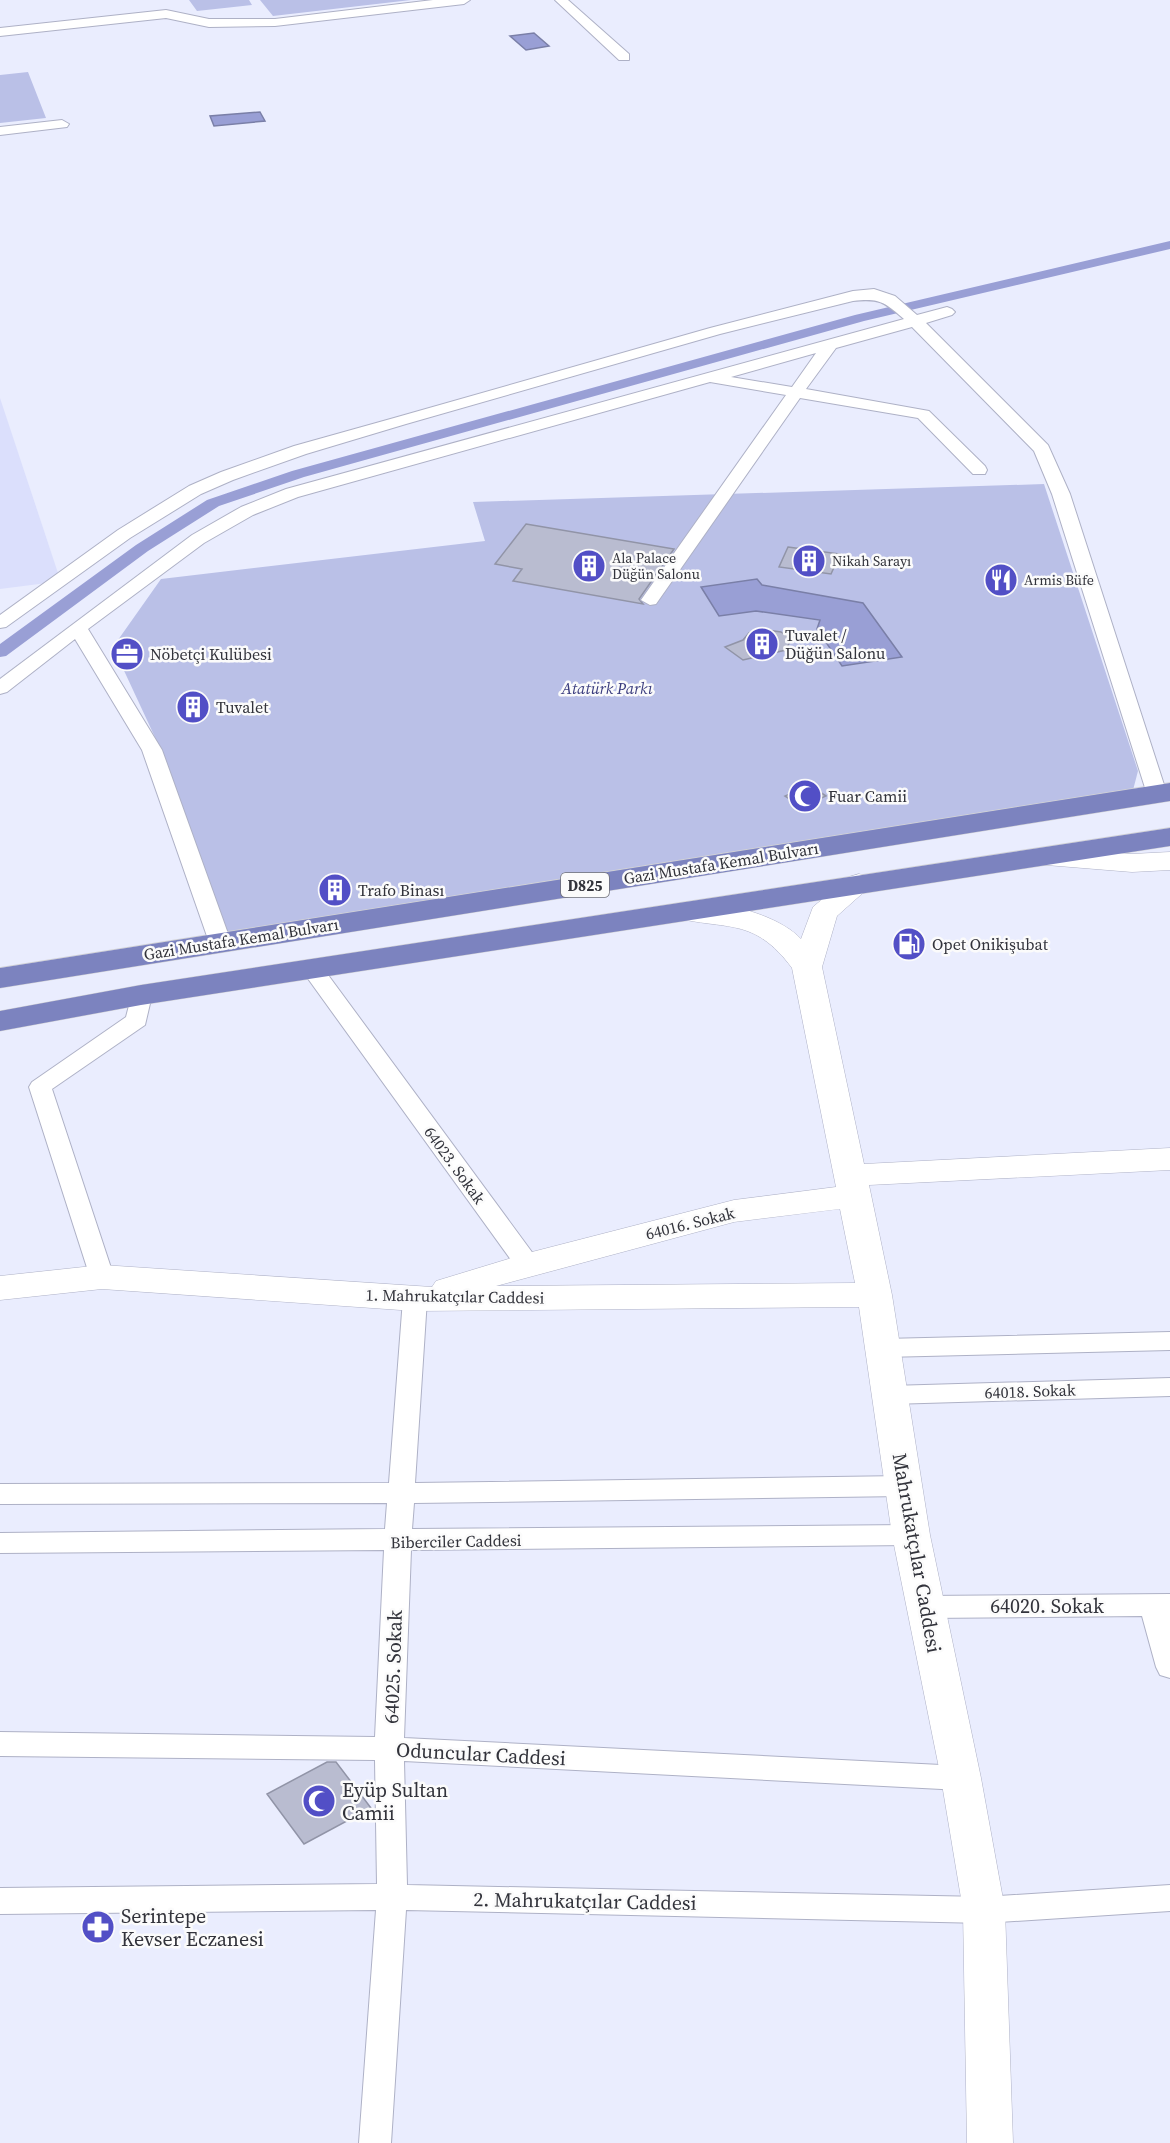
<svg xmlns="http://www.w3.org/2000/svg" width="1170" height="2143" font-family="'Source Serif 4',serif">
<rect width="100%" height="100%" fill="#eaedfe"/>
<!-- built -->
<path fill="#dbdffc" d="M0,398L58,573L47,583L0,589Z"/>
<!-- green -->
<path fill="#bac0e7" d="M189,0H249L252,5L197,11Z
M260,0H411L273,16Z
M28,72L46,118L0,123V75Z
M1044,484L1138,771L1132,794L220,942L160,748L113,647L161,579L485,541L473,502Z"/>
<!-- water -->
<path fill="#999fd5" stroke="#7a7fa7" stroke-width="1.5" d="M534,33L549,46L526,50L510,36Z
M260,112L265,121L214,126L210,116Z
M757,579L762,585L863,603L902,657L842,666L817,629L820,620L756,611L719,616L701,587Z"/>
<g fill="none" stroke-linecap="round" stroke-linejoin="round">
<!-- canal -->
<path fill="#999fd5" fill-rule="evenodd" d="M1170,241V249L864,321L304,477L219,506L148,551L6,656L0,657V644L136,545L207,500L292,471L855,315Z"/>
</g>
<!-- building -->
<path fill="#b9bcd0" stroke="#9194a7" stroke-width="1.5" d="M526,524L674,549L639,599L643,604L513,581L522,569L495,564Z
M788,547L840,554L831,574L779,567Z
M760,629L781,632L791,639L786,650L743,660L725,647L743,640L749,633Z
M200,699L205,714L182,717L178,702Z
M809,785L826,796L802,807L785,796Z
M327,1762H336L371,1808L304,1844L267,1794Z"/>
<g fill="none" stroke-linecap="round" stroke-linejoin="round">
<defs>
<path id="street" d="M433,0H470L464,4L275,26L209,27L166,18L0,36V28L166,10L209,19H275Z
M555,0H568L629,54V60H619Z
M62,120L69,124L67,127L0,135V127Z
M874,289L895,296L917,315L947,307L952,309L955,312L952,315L926,323L1048,445L1070,494L1167,794L1164,798H1150L1147,794L1052,494L1034,451L912,327L836,348L806,389L929,411L985,466L987,470L985,474H973L918,418L800,398L656,604L650,605L641,600L786,395L710,382L298,497L253,515L204,543L88,629L162,750L231,942L228,947H212L209,942L142,750L75,639L7,692L0,694V679L192,535L241,507L286,489L904,319C884,302 880,298 853,301L720,334L406,424L306,454L233,480L201,494L130,538L6,627L0,628V615L118,530L189,486L221,472L294,446L394,418L710,328L853,291ZM816,353L792,387L731,377Z
M312,963L320,964L537,1259L540,1265L537,1271L528,1273L519,1271L301,969L304,964Z
M141,988L149,990L152,995L145,1025L52,1089L114,1277L111,1283L102,1285L93,1283L90,1277L29,1087L32,1082L126,1017L133,990Z
M415,1291L424,1293L427,1299L415,1483L904,1476L913,1479L917,1486L913,1493L904,1496L414,1503L412,1529L911,1525L920,1528L924,1535L920,1542L911,1545L411,1550L404,1738L961,1766L971,1770L976,1778L971,1786L961,1790L404,1761L407,1885L984,1897L1170,1885V1911L984,1923L406,1910L391,2143H359L376,1910L0,1914V1888L377,1884L375,1760L0,1756V1732L375,1737L384,1550L0,1553V1533L385,1529L387,1503L0,1504V1484L389,1483L403,1299L406,1293Z
M1170,1332V1350L884,1357L875,1354L871,1348L875,1342L884,1339Z
M1170,1378V1396L890,1404L881,1401L877,1395L881,1389L890,1386Z
M1170,1594V1678L1160,1675L1156,1667L1142,1616L924,1618L914,1614L910,1607L914,1600L924,1596Z"/>
<path id="secondary" d="M1044,849L1132,854L1170,852V870L1132,872L1034,864L1030,858L1034,852Z
M859,874L869,877L874,883L837,916L822,967L864,1164L1170,1148V1170L869,1185L892,1295L930,1535L981,1778L1005,1910L1013,2143H967L963,1910L941,1778L892,1535L859,1307L415,1311L102,1289L0,1300V1276L102,1265L432,1287L436,1281L528,1253L734,1200L836,1187L792,968C753,916 727,931 673,917L668,911L673,905C707,896 776,912 801,939L813,907L849,877ZM840,1209L855,1283L496,1286L734,1222Z"/>
<path id="highway" d="M1170,783V801L0,988V968Z
M1170,828V846L141,1005L0,1031V1011L141,985Z"/>
</defs>
<!-- street casing -->
<use href="#street" stroke="#aeb1c6" stroke-width="2"/>
<!-- secondary casing -->
<use href="#secondary" stroke="#aeb1c6" stroke-width="1"/>
<!-- highway casing -->
<use href="#highway" stroke="#d2d2d4" stroke-width="1"/>
<!-- street -->
<use href="#street" fill="#fff" fill-rule="evenodd"/>
<!-- secondary -->
<use href="#secondary" fill="#fff" fill-rule="evenodd"/>
<!-- highway -->
<use href="#highway" fill="#7c83bf" fill-rule="evenodd"/>
</g>
<!-- icons -->
<defs>
<symbol id="building-disc" viewBox="-11 -11 22 22"><circle r="9.5" fill="#524fc6" stroke="#fbfbfb"/><path d="M-4-6H4V6H1V3H-1V6H-4ZM-2.5-4.3h1.7v1.8h-1.7ZM.8-4.3h1.7v1.8H.8ZM-2.5-1h1.7V.8h-1.7ZM.8-1h1.7V.8H.8Z" fill="#fff"/></symbol>
<symbol id="restaurant-disc" viewBox="-11 -11 22 22"><circle r="9.5" fill="#524fc6" stroke="#fbfbfb"/><path d="M-5-6h1v4h1v-4h1v4h1v-4h1v5L-1.5 .5V6h-2V.5L-5-1ZM5-6V6H3V1.5H1.5Q1.5-4 5-6Z" fill="#fff"/></symbol>
<symbol id="office-disc" viewBox="-11 -11 22 22"><circle r="9.5" fill="#524fc6" stroke="#fbfbfb"/><path d="M-6-3h4V-5.5h4V-3h4V5H-6ZM-1-4.5V-3h2v-1.5ZM-6 0V1H6V0Z" fill="#fff"/></symbol>
<symbol id="mosque-disc" viewBox="-11 -11 22 22"><circle r="9.5" fill="#524fc6" stroke="#fbfbfb"/><path d="M3.5-4.9A6 6 0 1 0 3.5 4.9A5 5 0 1 1 3.5-4.9Z" fill="#fff"/></symbol>
<symbol id="fuel-disc" viewBox="-11 -11 22 22"><circle r="9.5" fill="#524fc6" stroke="#fbfbfb"/><path d="M-5.5-6h7V0h2V4h1.3V-2.5L3-4.5l.8-.8L6-3V5H2.5V1h-1V6h-7ZM-4.2-4.7v3.2H.2V-4.7Z" fill="#fff"/></symbol>
<symbol id="pharmacy-disc" viewBox="-11 -11 22 22"><circle r="9.5" fill="#524fc6" stroke="#fbfbfb"/><path d="M-2-6h4v4h4v4h-4v4h-4v-4h-4v-4h4Z" fill="#fff"/></symbol>
</defs>
<g fill-rule="evenodd">
<use href="#building-disc" x="790" y="542" width="38" height="38"/>
<use href="#building-disc" x="570" y="547" width="38" height="38"/>
<use href="#restaurant-disc" x="982" y="561" width="38" height="38"/>
<use href="#building-disc" x="743" y="625" width="38" height="38"/>
<use href="#office-disc" x="108" y="635" width="38" height="38"/>
<use href="#building-disc" x="174" y="688" width="38" height="38"/>
<use href="#mosque-disc" x="786" y="777" width="38" height="38"/>
<use href="#building-disc" x="316" y="871" width="38" height="38"/>
<use href="#fuel-disc" x="890" y="925" width="38" height="38"/>
<use href="#mosque-disc" x="300" y="1782" width="38" height="38"/>
<use href="#pharmacy-disc" x="79" y="1908" width="38" height="38"/>
</g>
<g text-anchor="middle" dominant-baseline="central" stroke-width="5" stroke-linejoin="round" paint-order="stroke">
<!-- far-poi labels -->
<g font-size="14" fill="#32333b" stroke="#fbfbfb" text-anchor="start">
<text x="612" y="558">Ala Palace<tspan x="612" dy="16">Düğün Salonu</tspan></text>
<text x="832" y="561">Nikah Sarayı</text>
<text x="1024" y="580">Armis Büfe</text>
</g>
<!-- shield labels -->
<rect fill="#fbfbfb" stroke="#6e6f75" stroke-width="1.5" x="561" y="873" width="48" height="24" rx="4.5"/>
<g font-size="15" font-weight="bold" fill="#32333b">
<text x="585" y="885">D825</text>
</g>
<!-- poi labels -->
<g font-size="16" fill="#32333b" stroke="#fbfbfb" text-anchor="start">
<text x="785" y="635">Tuvalet /<tspan x="785" dy="18">Düğün Salonu</tspan></text>
<text x="150" y="654">Nöbetçi Kulübesi</text>
<text x="216" y="707">Tuvalet</text>
<text x="828" y="796">Fuar Camii</text>
<text x="358" y="890">Trafo Binası</text>
<text x="932" y="944">Opet Onikişubat</text>
</g>
<!-- park labels -->
<g font-size="16" font-style="italic" fill="#3a3c7e" stroke="#fbfbfb">
<text x="607" y="688">Atatürk Parkı</text>
</g>
<!-- street labels -->
<g font-size="16" fill="#32333b" stroke="#fbfbfb">
<text transform="translate(721 863) rotate(-9)">Gazi Mustafa Kemal Bulvarı</text>
<text transform="translate(241 939) rotate(-9)">Gazi Mustafa Kemal Bulvarı</text>
<text transform="translate(455 1165) rotate(54)">64023. Sokak</text>
<text transform="translate(690 1223) rotate(-14)">64016. Sokak</text>
<text transform="translate(455 1296) rotate(1)">1. Mahrukatçılar Caddesi</text>
<text transform="translate(1030 1391) rotate(-2)">64018. Sokak</text>
<text transform="translate(456 1541) rotate(-1)">Biberciler Caddesi</text>
</g>
<!-- near-street labels -->
<g font-size="20" fill="#32333b" stroke="#fbfbfb">
<text transform="translate(917 1553) rotate(80)">Mahrukatçılar Caddesi</text>
<text x="1047" y="1606">64020. Sokak</text>
<text transform="translate(393 1667) rotate(-88)">64025. Sokak</text>
<text transform="translate(481 1754) rotate(3)">Oduncular Caddesi</text>
<text transform="translate(585 1901) rotate(1)">2. Mahrukatçılar Caddesi</text>
</g>
<!-- near-poi labels -->
<g font-size="20" fill="#32333b" stroke="#fbfbfb" text-anchor="start">
<text x="342" y="1790">Eyüp Sultan<tspan x="342" dy="23">Camii</tspan></text>
<text x="121" y="1916">Serintepe<tspan x="121" dy="23">Kevser Eczanesi</tspan></text>
</g>
</g>
</svg>
